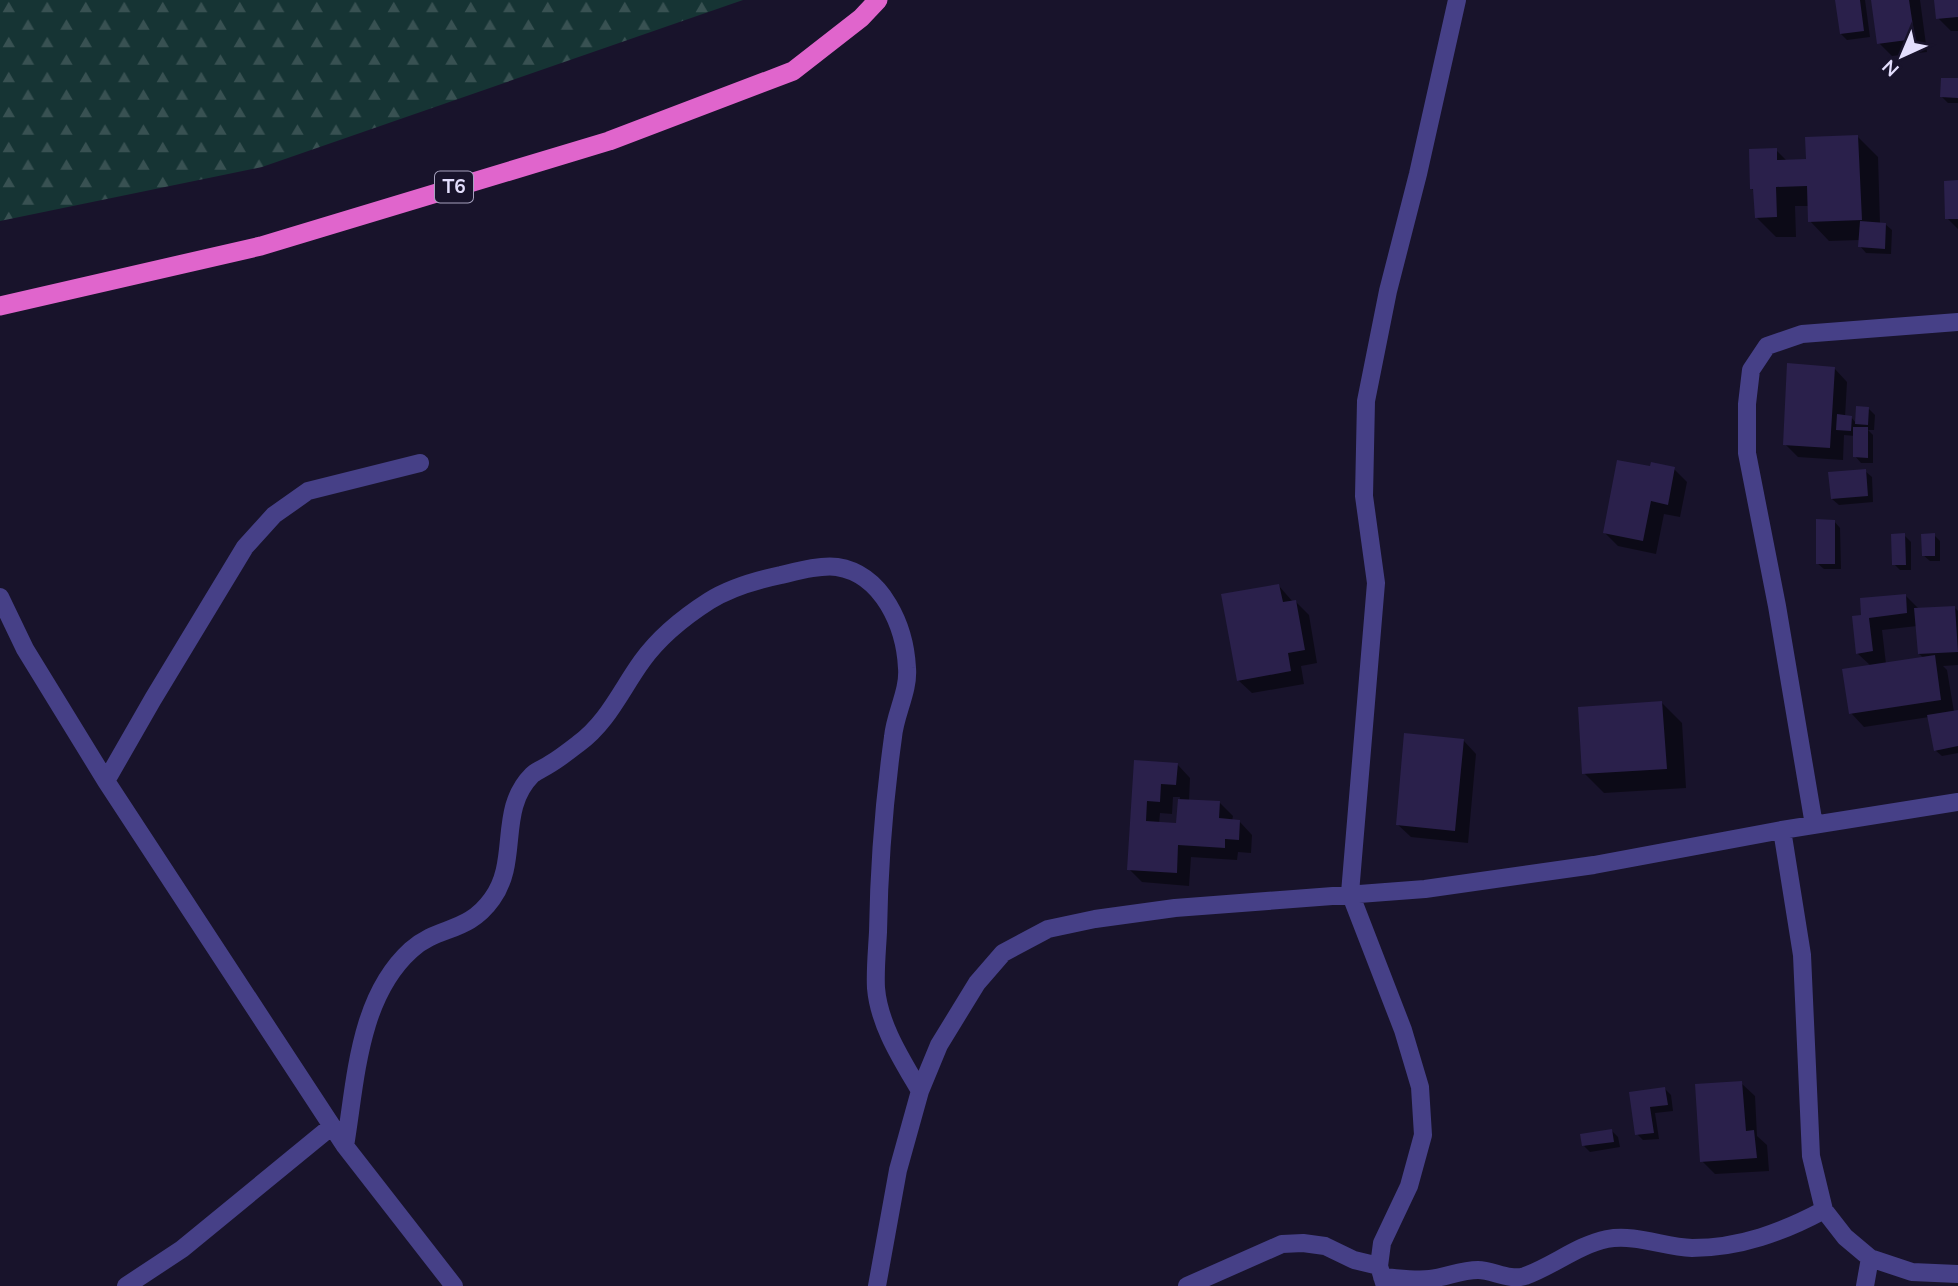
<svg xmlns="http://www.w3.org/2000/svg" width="1958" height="1286" font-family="'Nunito Sans',sans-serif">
<defs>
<pattern id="forest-firs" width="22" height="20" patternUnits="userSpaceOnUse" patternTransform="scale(1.75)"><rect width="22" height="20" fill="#163434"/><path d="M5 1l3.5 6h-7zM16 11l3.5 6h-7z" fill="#385152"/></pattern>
</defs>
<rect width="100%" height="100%" fill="#18132b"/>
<!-- forest -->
<path fill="url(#forest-firs)" d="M0,0H743L262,167L0,221Z"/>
<!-- shadow -->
<path fill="#0007" fill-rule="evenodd" d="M1837,0H1865L1870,37L1847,40L1841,34Z
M1873,0H1920L1927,52L1892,56L1879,43Z
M1936,0H1958V31H1951L1938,18Z
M1958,80V103H1948L1942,97Z
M1858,137L1878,157L1880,224H1885L1892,230L1891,254L1866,253L1860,246V240L1829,241L1810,221L1809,206H1795L1796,237H1776L1756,217L1755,192L1751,188L1776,150L1787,161L1807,160Z
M1958,182V229L1947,218Z
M1834,368L1847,382L1845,417H1851L1856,423L1869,409L1875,415L1874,430H1868L1873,435V463H1861L1855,456V436L1844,435L1843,460L1798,457L1785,444Z
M1651,468L1674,469L1687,482L1680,517L1664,514L1656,554L1618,546L1605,533Z
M1865,471L1872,477L1873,502L1839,505L1832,499Z
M1834,521L1840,528L1841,569H1824L1817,563Z
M1904,535L1911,542V570H1900L1894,564Z
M1934,535L1940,541V561H1930L1923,555Z
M1279,586L1293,602H1296L1309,615L1317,663L1301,666L1304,684L1252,693L1238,680Z
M1905,595L1919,609L1955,608L1958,611V665L1943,666L1947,670L1954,712L1958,711V753L1942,756L1935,750L1929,717L1864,727L1851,713L1871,666L1857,653L1863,616ZM1917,626L1919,654L1924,658L1886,664L1882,630Z
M1662,703L1682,723L1686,788L1604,793L1584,773Z
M1463,740L1476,754L1468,843L1411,837L1397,824Z
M1136,762L1177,764L1190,778L1189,801L1220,803L1233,816L1232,821H1239L1252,835L1251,853L1238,852L1237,860L1191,857L1189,886L1142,882L1129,869ZM1173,797H1180L1178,825L1159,824L1160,813L1172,814Z
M1741,1083L1755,1096L1757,1136L1767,1145L1769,1171L1715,1174L1702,1161Z
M1664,1088L1671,1095L1673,1111L1655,1113L1659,1139L1643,1140L1637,1134L1631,1093Z
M1612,1131L1618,1137L1620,1147L1590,1152L1584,1146Z"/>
<!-- building -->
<path fill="#2a204b" d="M1835,0H1860L1864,31L1840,34Z
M1871,0H1909L1915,39L1877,44Z
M1934,0H1958V17L1936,19Z
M1941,78H1958V98L1940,97Z
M1858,135L1862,220L1808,222L1807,186L1776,187L1777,217L1755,218L1753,189H1750L1749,149L1777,148V160L1806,159L1805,137Z
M1958,180V219H1945L1944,181Z
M1860,221L1886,223L1885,249L1858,247Z
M1787,363L1835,367L1830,448L1783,445Z
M1856,406L1869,407L1868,425L1855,424Z
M1837,414L1852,416L1851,431L1836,430Z
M1853,427H1868V458L1853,457Z
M1617,460L1650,466L1651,462L1675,467L1668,505L1651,501L1643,541L1603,533Z
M1866,469L1868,496L1831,499L1828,472Z
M1816,519L1835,520V564H1816Z
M1905,533L1906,565H1892L1891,534Z
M1935,533V556H1922L1921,534Z
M1279,584L1283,602L1296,600L1305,650L1288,653L1291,671L1237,681L1221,594Z
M1906,594L1907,613L1869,618L1873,651L1856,654L1852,616L1861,615L1860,598Z
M1955,606L1958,652L1918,654L1914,608Z
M1935,655L1941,700L1849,714L1842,669Z
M1662,701L1667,769L1582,774L1578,707Z
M1958,710V746L1934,751L1927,715Z
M1404,733L1464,739L1455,831L1396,825Z
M1134,760L1178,763L1176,785L1161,784L1160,802L1147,801L1146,821L1176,823L1178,799L1220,801L1219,818L1240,820L1239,840L1225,839V848L1178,845L1177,873L1127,870Z
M1742,1081L1746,1131L1754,1130L1757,1158L1700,1162L1695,1084Z
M1665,1087L1668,1105L1650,1107L1654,1133L1635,1135L1629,1092Z
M1612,1129L1614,1142L1582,1146L1580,1134Z"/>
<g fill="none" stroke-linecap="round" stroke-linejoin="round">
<!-- minor -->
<path stroke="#464087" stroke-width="18" d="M0,597L25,649L106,781L345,1146L454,1286
M106,781L153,699L245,547L274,515L308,491L420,463
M1814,825L1777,606L1747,453V404L1751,370L1767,346L1802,334L1958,322
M1782,830L1802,955L1811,1156L1824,1210L1845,1237L1870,1258L1912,1272L1958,1274
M345,1146C356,1081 358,998 411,950C439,925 467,934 492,899C520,861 497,810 532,775C536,771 544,768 550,764C560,758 569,751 578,744C608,722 621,690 642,661C660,636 684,617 709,601C731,587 757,580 781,575C798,571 820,565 837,567C883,574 905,627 907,668C909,691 895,714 893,737C884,802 879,867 878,932C877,951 875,970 876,988C879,1025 902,1060 920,1091
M1382,1277C1398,1278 1415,1281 1430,1279C1446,1277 1462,1270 1478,1270C1493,1270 1509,1281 1525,1276C1553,1266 1578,1245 1607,1239C1636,1234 1664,1247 1692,1248C1740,1248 1783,1232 1824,1210
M126,1286L182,1249L332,1126
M877,1286L898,1170L920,1091L939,1045L977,983L1003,953L1048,929L1095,919L1175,908L1425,889L1594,865L1782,830L1958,802
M1187,1286L1282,1244L1303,1243L1325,1246L1354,1260L1379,1266
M1385,1286L1379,1266L1382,1243L1409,1186L1423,1135L1420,1087L1403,1030L1350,893L1376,583L1364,496L1366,401L1388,291L1418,174L1457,0
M1865,1286L1870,1258"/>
<!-- trunk -->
<path stroke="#e065cc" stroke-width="19" d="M0,306L261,246L609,141L793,71L861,18L878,0"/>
</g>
<g text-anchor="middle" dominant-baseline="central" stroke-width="6" stroke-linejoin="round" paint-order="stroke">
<!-- shield labels -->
<rect fill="#18132b" stroke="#a6a1be" stroke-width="2" x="435" y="171.5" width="38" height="31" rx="5"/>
<g font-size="19" font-weight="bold" fill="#e3defd">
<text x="454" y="187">T6</text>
</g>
</g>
<!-- north arrow -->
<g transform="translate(1902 56) rotate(224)" stroke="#18132b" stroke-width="5" paint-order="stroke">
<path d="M0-5L12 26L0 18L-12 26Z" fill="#e3defd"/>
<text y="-10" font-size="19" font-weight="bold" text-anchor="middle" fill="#e3defd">N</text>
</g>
</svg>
